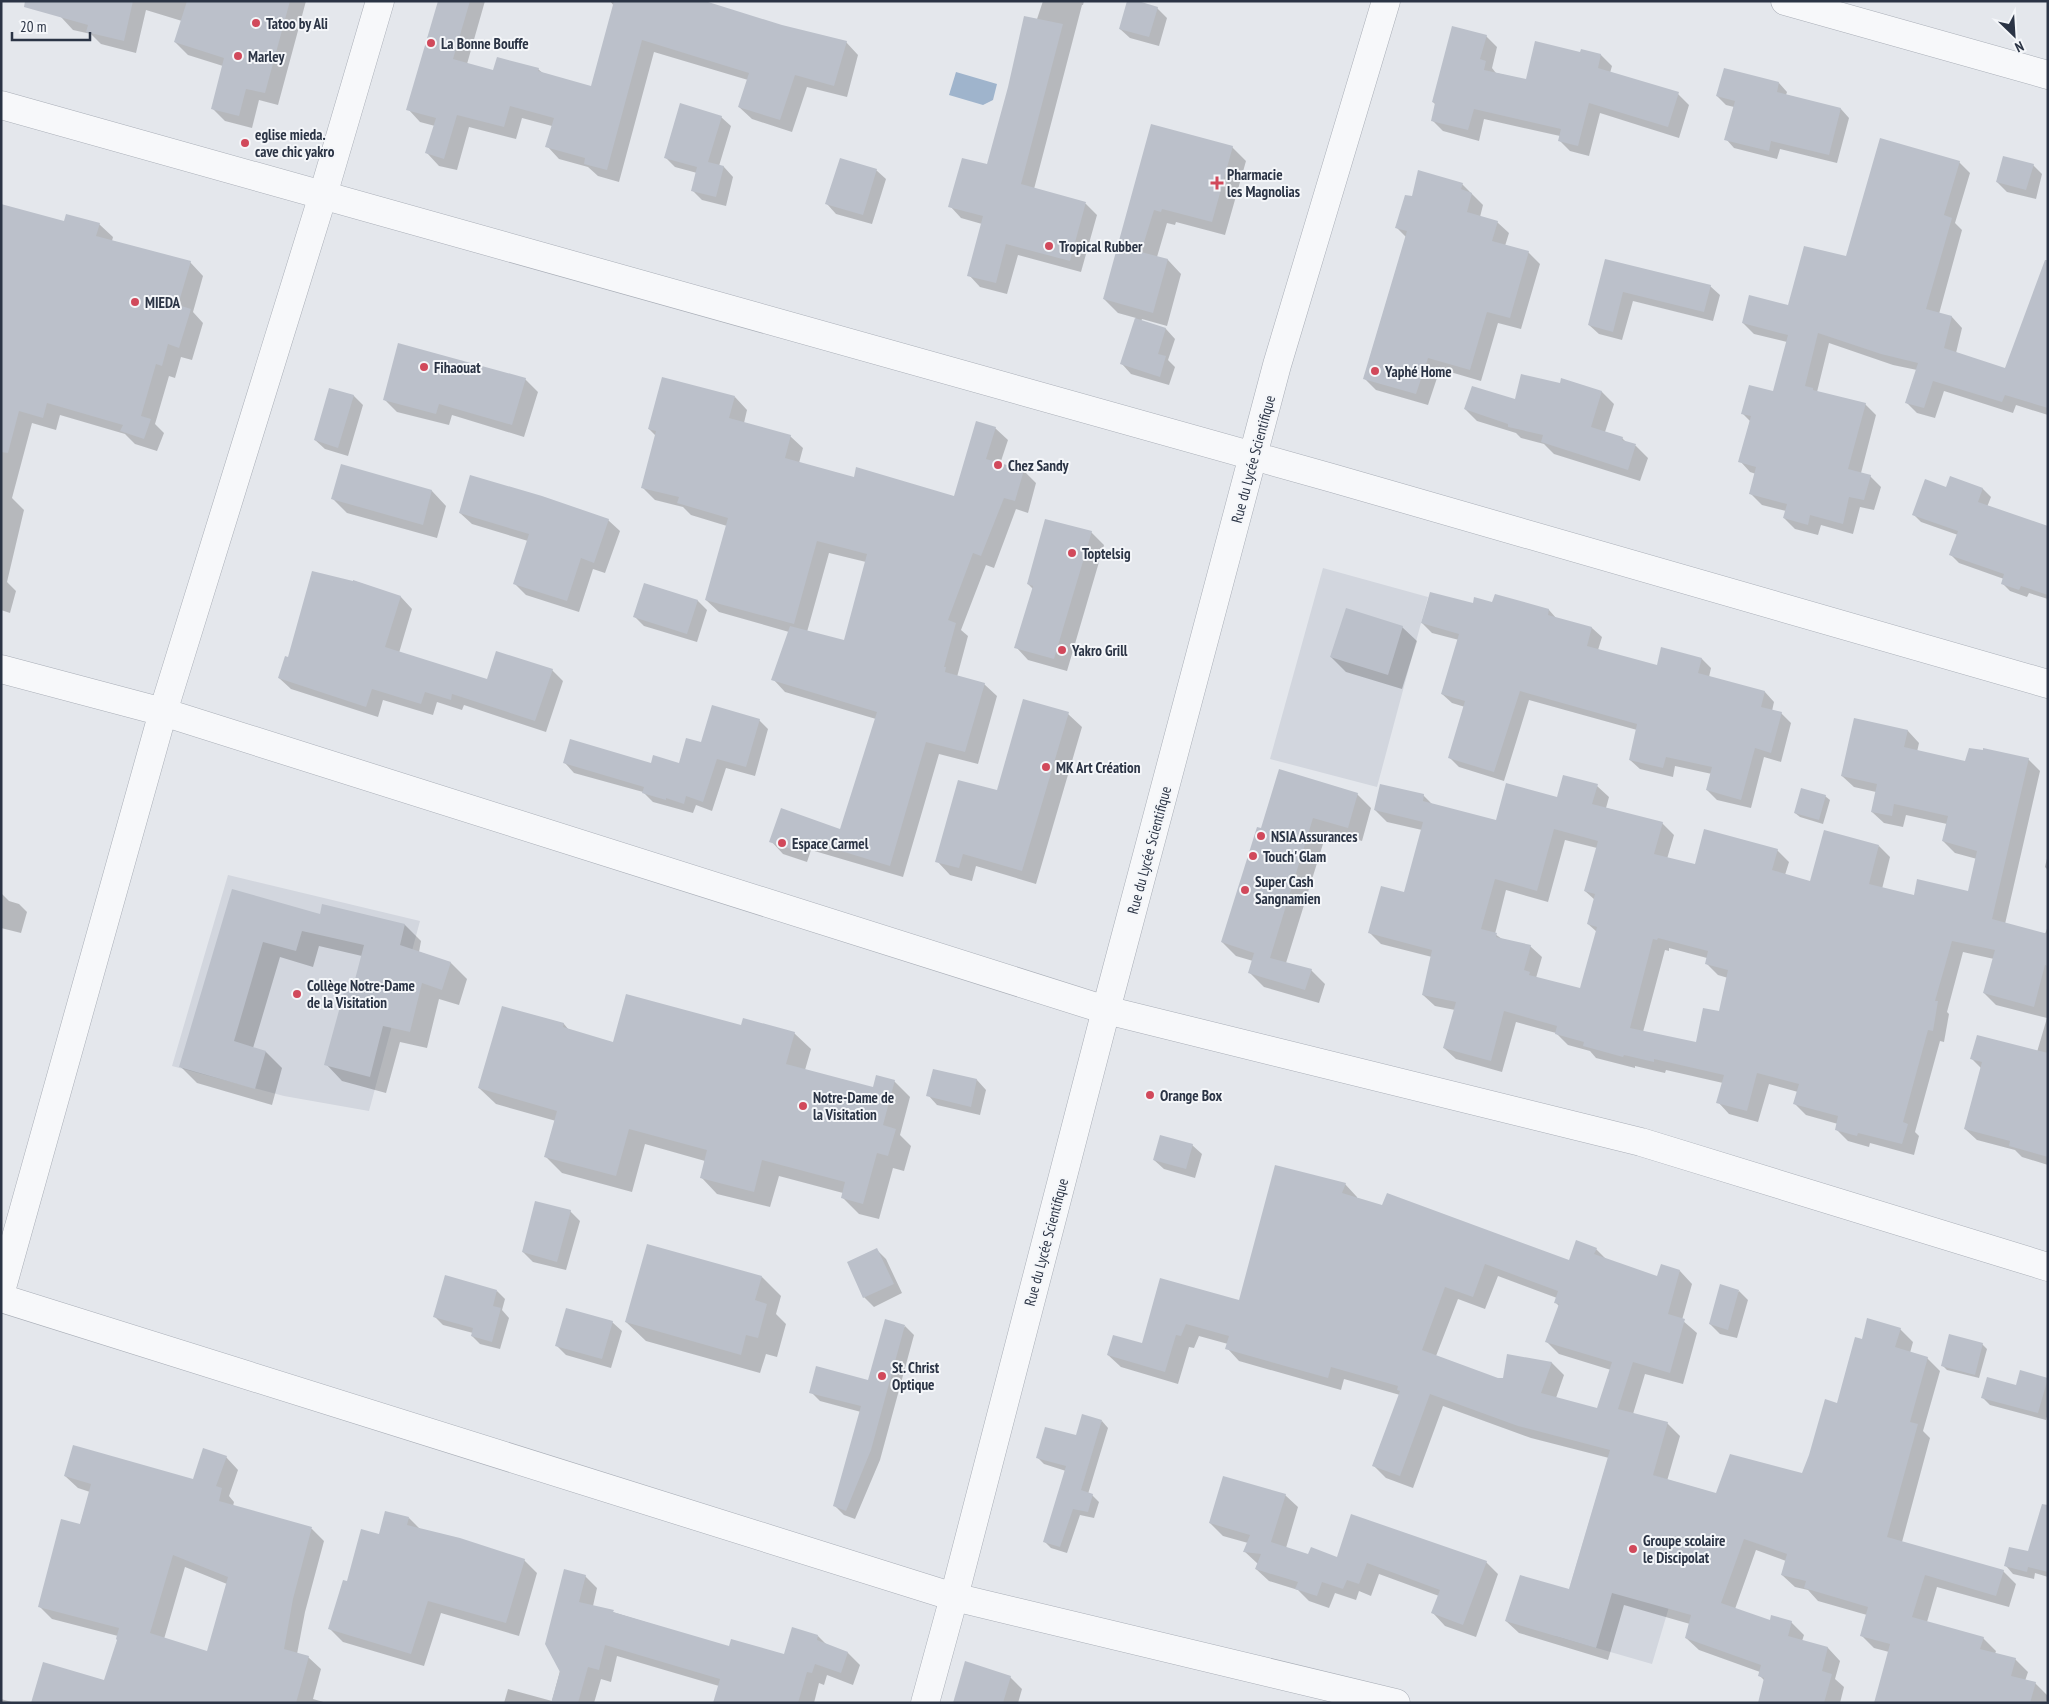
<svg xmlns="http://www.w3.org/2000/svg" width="2049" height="1704" font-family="'PT Sans Narrow',sans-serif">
<rect width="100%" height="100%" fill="#e4e7ec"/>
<!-- built -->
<path fill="#d2d6de" d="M1323,568L1428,597L1377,787L1270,759Z
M228,875L420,921L369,1111L284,1096L172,1066Z
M1607,1462L1704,1490L1652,1664L1555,1636Z"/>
<!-- water -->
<path fill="#9fb4cc" d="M956,72L997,84L993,100L983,105L949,95Z"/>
<!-- shadow -->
<path fill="#0003" fill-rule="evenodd" d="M65,1H306L278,105L259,100L252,128L225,121L212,108L223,66L188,55L175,42L182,21L146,10L136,53L101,44L91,34L73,30L61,17Z
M439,1H485L467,64L494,71L538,69L544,74L592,87L614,6L610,1H701L782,26L846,42L858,55L847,97L807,87L792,132L752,119L739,107L748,80L654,52L619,182L598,176L588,167L559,159L547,146L552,126L522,118L516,139L469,127L457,170L439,166L427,153L435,126L420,122L408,109Z
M1043,1H1084L1083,5H1082L1034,189L1086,204L1097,215L1081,272L1018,255L1007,294L980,287L969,275L982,224L961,218L950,206L988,166Z
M1157,8L1167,18L1159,46L1130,38L1120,29Z
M1486,36L1497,47L1492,68L1496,73L1526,80L1581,54L1582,51L1601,55L1612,66L1610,73L1678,94L1689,105L1679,138L1600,113L1589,156L1570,151L1559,140L1560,136L1484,119L1479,141L1443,131L1432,120L1436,105L1433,102Z
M1779,83L1787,92L1786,95L1841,109L1849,118L1837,163L1780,149L1777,159L1734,148L1726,139L1734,107L1726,105L1717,96Z
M721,117L731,126L719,166L724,167L733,177L726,206L702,200L693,191L697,173L675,167L665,157Z
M1152,126L1232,147L1246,161L1225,235L1176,222L1175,225L1167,223L1157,257L1168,260L1181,274L1167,326L1142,319L1141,322L1166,329L1175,339L1168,360L1175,367L1169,385L1131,374L1122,364L1136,318L1118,313L1104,299Z
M1959,162L1970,173L1955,223L1962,230L1939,314L1952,317L1962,328L1956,353L2005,369L2048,282V415L2016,405L2013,413L1944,391L1935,418L1917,413L1906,402L1917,370L1893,365L1829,343L1817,392L1865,404L1876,415L1861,473L1870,476L1881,487L1874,510L1860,507L1853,534L1821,525L1818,535L1795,529L1784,518L1786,511L1762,505L1751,494L1756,474L1750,472L1740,461L1750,421L1743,414L1774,393L1787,342L1754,334L1743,323L1789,307Z
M2033,165L2042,174L2036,199L2007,192L1997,182Z
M876,170L886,179L872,224L836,214L827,204Z
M1462,184L1483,205L1480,217L1497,222L1509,233L1505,246L1528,252L1540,264L1521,329L1498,323L1481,381L1440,369L1428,405L1376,390L1364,378L1406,237L1396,227L1412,198Z
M1,205L65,223L99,224L113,237L112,241L190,262L203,276L193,312L203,323L192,360L181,357L175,378L169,376L155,424L164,433L157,451L135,444L125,434L60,415L56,430L32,423L12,498L24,510L7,582L16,591L10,613L1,610Z
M1606,261L1710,286L1720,295L1713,321L1633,301L1622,340L1599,334L1589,325Z
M525,379L538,392L524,437L452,415L449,425L397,412L384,399Z
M1562,379L1602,392L1614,404L1605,432L1622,438L1627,443L1636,446L1648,458L1640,481L1554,454L1544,444L1521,438L1516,433L1477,421L1465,409L1516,401L1561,385Z
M330,389L354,396L363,405L348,456L325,449L315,440Z
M735,397L747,410L744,423L790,436L803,448L799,463L855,478L954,497L995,428L1008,440L1000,464L1024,471L1036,483L1028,513L1016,509L994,568L986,565L961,630L968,636L957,677L984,684L997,696L978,764L939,754L903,877L811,850L807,862L783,854L771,841L841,831L876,719L785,692L773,679L789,632L719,612L706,600L727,526L691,515L683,507L655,500L642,487L656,436L649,429ZM829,553L866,562L845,642L807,632Z
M342,466L432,491L446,506L437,538L347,513L332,498Z
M1951,478L1983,489L1991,497L1987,507L2048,533V599L2029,593L2027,597L2010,591L2002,583L2004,579L1959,563L1951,555L1958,535L1921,522L1913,514L1947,488Z
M460,513L608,520L620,531L605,573L593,569L579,612L526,595L514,583L528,541L472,524Z
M1091,532L1104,545L1067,671L1028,660L1016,647L1033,589L1028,584Z
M354,581L401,597L412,609L399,653L487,681L552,670L563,681L546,732L464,705L462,710L437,702L433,715L383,700L378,717L291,689L279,678L289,659Z
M645,584L698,601L707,610L697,642L644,626L635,617Z
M1495,595L1549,610L1557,619L1592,628L1602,637L1598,650L1657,666L1702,659L1711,668L1709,677L1765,692L1774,702L1772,711L1781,713L1791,723L1781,762L1764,757L1751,808L1717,800L1707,790L1712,774L1675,766L1673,777L1640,769L1630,760L1637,730L1529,700L1504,781L1459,767L1449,757L1465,707L1452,703L1442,694L1459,640L1432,633L1422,623L1473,605L1493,604Z
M1402,627L1417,641L1402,689L1346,672L1331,657Z
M1068,714L1082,727L1036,884L976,866L972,881L950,875L937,861Z
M1855,719L1908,731L1919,743L1917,752L1966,763L2028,759L2040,771L2005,924L2045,934L2048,926V1165L2022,1157L2015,1150L1977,1140L1965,1129L1981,1068L1972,1059L2037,1052L2047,1018L1996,1005L1984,993L1994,959L1963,952L1947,1012L1949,1014L1944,1042L1940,1041L1915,1132L1919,1136L1914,1155L1870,1143L1869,1147L1848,1141L1836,1129L1838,1124L1806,1115L1795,1104L1798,1092L1769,1084L1758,1122L1729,1114L1718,1102L1723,1083L1666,1070L1665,1073L1635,1066V1068L1596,1058L1590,1051L1568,1045L1556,1033L1516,1022L1502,1072L1456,1059L1444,1048L1455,1010L1435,1006L1423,995L1432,957L1381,944L1369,932L1405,893L1422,830L1387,822L1375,810L1423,795L1433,805L1497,822L1597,786L1609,797L1606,808L1662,823L1674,835L1667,859L1696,866L1777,850L1789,862L1785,875L1811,883L1879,846L1890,857L1882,889L1915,896L1969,892L1977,859L1955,853L1943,841L1947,824L1906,815L1903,827L1884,823L1872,812L1876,792L1854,787L1842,776ZM1565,840L1597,848L1585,891L1595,900L1588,924L1597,932L1581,989L1536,978L1542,957L1530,946L1502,939L1495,934L1506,890L1548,902ZM1669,948L1707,958L1706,963L1718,975L1728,978L1720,1013L1697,1044L1643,1032L1665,950L1669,951Z
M759,720L768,729L755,776L726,768L712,811L696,805L693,813L653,802L643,792L574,773L565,763L680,764L702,744Z
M1357,794L1371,808L1362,841L1327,831L1286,963L1311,970L1325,984L1319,1003L1264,987L1250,973L1253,961L1236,956L1222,942L1262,830Z
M1825,796L1830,800L1823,824L1800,817L1795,813Z
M2048,854V870L2045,867Z
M233,891L321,916L405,925L421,941L419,952L451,963L467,979L459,1005L439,999L427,1048L400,1042L386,1093L342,1081L326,1064L354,988L362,956L319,946L313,967L280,957L253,1048L266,1052L282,1068L272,1105L197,1083L181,1067Z
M1,893L9,901L19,904L27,912L21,933L1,928Z
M503,1007L564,1024L569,1030L614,1043L742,1027L794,1033L811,1049L805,1070L873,1088L894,1081L910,1097L900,1135L911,1146L904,1171L893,1168L879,1219L859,1214L842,1197L843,1193L779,1176L770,1207L717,1194L701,1177L705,1161L645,1144L632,1192L562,1173L546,1157L556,1121L496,1104L479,1088Z
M934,1070L977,1080L986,1090L980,1115L937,1105L928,1095Z
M1192,1145L1202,1154L1195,1178L1164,1169L1154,1160Z
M1345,1184L1357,1197V1199L1570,1261L1596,1249L1607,1260L1658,1278L1680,1271L1692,1284L1682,1320L1697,1333L1683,1384L1645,1374L1633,1414L1667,1423L1680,1436L1667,1481L1717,1495L1803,1475L1838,1404L1862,1340L1900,1329L1913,1342L1910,1353L1927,1358L1940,1371L1923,1431L1930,1438L1902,1542L2003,1571L2016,1584L2009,1607L1937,1587L1927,1622L1983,1638L1996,1651L1995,1654L2015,1659L2028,1672L2025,1681L2035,1683L2048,1696L2046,1703H1875L1889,1652L1874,1648L1861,1635L1867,1615L1818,1601L1808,1590L1795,1587L1782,1575L1786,1561L1756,1550L1735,1609L1770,1622H1791L1804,1635L1802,1641L1828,1648L1840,1661L1835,1679L1844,1687L1840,1703H1768L1765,1681L1760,1676V1672L1699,1650L1686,1638L1690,1624L1624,1605L1608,1660L1519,1633L1506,1621L1570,1591L1609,1458L1531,1438L1443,1406L1413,1488L1386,1478L1373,1465L1400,1395L1344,1379L1341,1390L1239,1361L1227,1348L1228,1344L1199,1336L1194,1348L1189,1347L1178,1384L1121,1367L1108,1355L1143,1345L1161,1279L1239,1301ZM1498,1276L1557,1298L1555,1302L1560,1307L1547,1342L1559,1354L1611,1370L1598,1410L1556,1398L1564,1375L1552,1363L1508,1356L1504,1379H1498L1436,1356L1458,1299L1485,1309Z
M570,1211L580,1221L566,1270L533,1262L523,1252Z
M877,1250L886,1259L902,1293L874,1307L864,1297Z
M762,1277L781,1296L776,1314L786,1324L777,1357L766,1354L760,1373L646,1341L626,1322Z
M497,1291L505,1299L502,1310L509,1318L500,1349L480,1344L472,1336L473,1333L443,1325L435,1317Z
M1739,1291L1748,1300L1737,1338L1720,1334L1710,1324Z
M612,1322L622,1331L611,1368L566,1355L557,1346Z
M905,1326L914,1335L880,1460L855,1519L844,1515L835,1506L861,1412L820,1401L811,1392L869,1382Z
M1982,1344L1987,1349L1979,1378L1947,1370L1942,1365Z
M2047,1379L2048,1413L2046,1420L1990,1405L1983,1398L2017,1386Z
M1102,1421L1108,1428L1088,1494L1092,1495L1099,1502L1094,1518L1080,1515L1067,1553L1051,1548L1045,1542L1066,1471L1044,1464L1037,1457L1077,1437Z
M226,1457L238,1470L229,1496L234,1502L233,1506L312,1529L324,1541L305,1612L297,1654L308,1657L321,1669L313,1699L327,1703H32L105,1682L118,1640V1636L52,1619L40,1607L80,1525L90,1492L78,1488L65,1476L194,1481ZM185,1567L227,1584L208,1652L164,1639Z
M1285,1495L1298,1507L1286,1548L1309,1555L1338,1558L1486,1562L1498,1574L1476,1637L1445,1626L1433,1613L1439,1596L1379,1574L1371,1596L1359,1591L1356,1600L1335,1593L1329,1608L1309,1601L1298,1590L1269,1581L1256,1569L1258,1564L1244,1551L1248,1543L1223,1536L1210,1523Z
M2048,1513V1577L2035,1573L2034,1579L2013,1574L2006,1566L2029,1553Z
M409,1518L420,1529L524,1560L537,1573L519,1636L441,1613L424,1666L343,1642L330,1629L348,1583L380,1536Z
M585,1576L597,1588L593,1606L730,1648L785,1655L818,1636L827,1645L848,1653L860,1665L853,1685L827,1675L824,1685L819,1683L814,1703H714L719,1686L617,1656L611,1682L601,1679L594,1703H504L508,1689L552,1701Z
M1010,1677L1022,1689L1018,1703H954Z
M1,1699L15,1703H1Z"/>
<!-- building -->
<path fill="#bbc0ca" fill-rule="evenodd" d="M25,1H133L124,41L86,32L88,25L24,7Z
M187,1H290L265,93L246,89L239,116L211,109L224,58L174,42Z
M438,1H470L453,59L493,70L497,57L539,68L538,71L591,86L614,1H705L782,25L847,41L834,86L795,75L780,120L738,107L749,73L642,40L607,170L584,164L585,158L545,147L554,118L510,106L504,127L457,115L444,159L425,153L436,118L406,110Z
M1127,1H1138L1158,7L1149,37L1119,29Z
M1024,16L1063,24L1021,184L1086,202L1070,261L1006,244L996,283L967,276L983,216L948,207L962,158L987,164L1008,87Z
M1452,26L1487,35L1480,59L1486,61L1484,70L1526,79L1535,41L1580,52L1581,49L1601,54L1598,68L1679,92L1668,127L1589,103L1578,146L1558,141L1561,129L1474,109L1468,130L1431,121L1435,103L1432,102Z
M1724,68L1779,82L1777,92L1841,108L1829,155L1771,141L1769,151L1724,140L1735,101L1716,96Z
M680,103L722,116L708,162L724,166L716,197L691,191L697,167L664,158Z
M1151,124L1233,146L1212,222L1162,209L1161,212L1154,210L1141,252L1168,259L1153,313L1103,299Z
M1880,138L1960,161L1944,215L1952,218L1926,309L1952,316L1944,348L2005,368L2045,260H2048V408L2005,395L2002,402L1933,381L1924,408L1905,403L1918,363L1881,354L1818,333L1805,386L1813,388V390L1866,403L1848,469L1871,475L1864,500L1849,497L1843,524L1810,515L1808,525L1783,518L1787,504L1749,494L1756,467L1738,462L1751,416L1741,414L1749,385L1773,391L1788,335L1742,323L1749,295L1788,305L1804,246L1846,256Z
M2003,156L2034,164L2026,190L1996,182Z
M840,158L877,169L863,215L825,204Z
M1418,170L1463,183L1461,189L1472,193L1467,212L1498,221L1492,241L1529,251L1510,318L1487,312L1470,370L1428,358L1416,394L1363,379L1407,231L1395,228L1405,195L1412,196Z
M1,204L64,221L66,214L100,223L96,236L191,261L178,305L191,309L179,348L168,344L162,366L156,364L141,416L151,419L144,439L120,431L123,425L47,403L43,418L19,411L8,453L1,452Z
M1605,259L1711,285L1704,312L1623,292L1613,332L1588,325Z
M1135,318L1166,328L1158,354L1166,356L1160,377L1120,364Z
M398,343L526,378L512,425L439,404L436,414L383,400Z
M1521,374L1560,383L1561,378L1602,391L1591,427L1623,437L1622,440L1636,444L1628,470L1541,442L1543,435L1508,427V424L1464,409L1472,386L1515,399Z
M662,377L735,396L729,418L791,435L785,458L854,477L856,467L954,496L976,421L996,427L986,459L1024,470L1015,501L1004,498L981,556L973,553L948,620L956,623L944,667H946L945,672L985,683L965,752L926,742L890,866L799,838L794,850L769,842L781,808L840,829L877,712L771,680L790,626L844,640L867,554L817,541L794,624L705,600L728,518L677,503L679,497L641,488L656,431L648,429Z
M329,388L354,395L338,448L314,440Z
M341,464L432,490L423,525L331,499Z
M470,475L542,496L609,519L594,563L581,558L567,601L513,584L529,534L459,513Z
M1950,476L1983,488L1978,502L2048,526V595L2021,586L2019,590L2001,584L2004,574L1949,555L1958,531L1912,515L1925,479L1946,487Z
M1045,519L1092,531L1054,659L1014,648L1033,586L1027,584Z
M312,571L353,581V580L401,596L385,647L487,679L496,651L553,669L535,721L452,694L451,700L425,692L421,704L372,689L366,707L278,678L285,656L288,657Z
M644,583L698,600L687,634L633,617Z
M1430,592L1473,603L1474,597L1492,602L1495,594L1549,609L1548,615L1592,627L1587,646L1657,665L1661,647L1702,658L1698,673L1765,691L1761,707L1782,712L1771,753L1755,748L1741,800L1706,790L1712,767L1666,757L1663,768L1629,760L1637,724L1520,691L1494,772L1448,758L1465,701L1441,694L1459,634L1421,623Z
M1346,608L1403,626L1388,675L1330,657Z
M1023,699L1069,712L1022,871L963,854L959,868L935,862L958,780L997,790Z
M712,705L760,719L746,767L717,759L703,802L686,796L684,804L666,798V800L642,793L644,787L563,763L570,739L651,763L653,755L679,763L686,738L701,742Z
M1854,718L1908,730L1904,747L1965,761L1969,748L1983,750V748L2029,758L1992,919L2048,934V966L2045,965L2034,1007L1983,993L1995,950L1952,941L1935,1001H1938L1933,1031L1928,1030L1903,1122L1908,1124L1902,1144L1858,1133L1857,1136L1835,1130L1838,1116L1793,1104L1799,1084L1757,1073L1747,1111L1716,1103L1724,1075L1654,1059V1062L1624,1055L1623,1057L1583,1046L1584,1042L1555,1034L1557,1026L1504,1011L1491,1061L1443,1048L1456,1002L1422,995L1432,950L1368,933L1381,886L1404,892L1423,822L1374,810L1380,784L1424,794L1423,801L1496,820L1506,783L1557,797L1563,775L1598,784L1592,804L1663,822L1654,854L1695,864L1704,829L1778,849L1772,870L1810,881L1824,830L1879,845L1869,884L1914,895L1917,879L1968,891L1977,851L1942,841L1948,816L1894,804L1892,816L1871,812L1877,784L1841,776ZM1554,829L1598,841L1584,891L1595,894L1587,924L1597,927L1580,988L1529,975L1530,972L1524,970L1531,945L1496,937L1497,933L1481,929L1495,879L1537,891ZM1658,938L1708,951L1705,964L1728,970L1719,1011L1703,1008L1696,1042L1630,1028L1653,939L1657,940Z
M1279,769L1358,793L1348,828L1313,818L1270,958L1312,969L1305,990L1248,973L1254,953L1263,956L1221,942L1257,827L1261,828Z
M1801,788L1826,795L1819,820L1794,813Z
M232,889L320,914L322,904L405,924L400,945L451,962L442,990L422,983L410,1032L383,1026L370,1077L324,1065L346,985L353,987L364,945L302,931L296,951L263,942L234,1041L266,1051L255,1089L179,1067Z
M626,994L741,1025L743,1018L795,1032L786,1064L873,1087L876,1075L895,1080L883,1125L896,1129L888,1156L877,1153L863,1204L841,1198L845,1182L762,1160L754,1192L700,1178L707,1150L629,1129L616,1176L544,1157L557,1111L478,1088L502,1006L564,1023L563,1027L613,1042Z
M1977,1035L2048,1053V1157L2009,1146L2010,1141L1964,1129L1982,1062L1970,1059Z
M933,1069L977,1079L971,1107L926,1096Z
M1160,1135L1193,1144L1186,1169L1153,1160Z
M1275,1165L1346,1183L1342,1193L1382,1205L1387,1193L1569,1260L1576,1240L1597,1248L1594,1254L1657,1276L1661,1264L1680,1270L1668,1314L1685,1319L1670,1373L1633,1362L1618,1409L1668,1422L1653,1475L1716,1493L1730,1454L1802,1473L1809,1455L1825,1399L1837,1403L1855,1337L1862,1339L1867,1318L1901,1328L1895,1347L1928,1357L1910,1422L1918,1424L1887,1537L2004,1570L1996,1596L1925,1575L1912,1617L1984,1637L1980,1649L2016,1658L2011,1676L2036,1682L2030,1703H1874L1890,1644L1860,1636L1868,1607L1804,1588L1806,1581L1781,1575L1787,1554L1744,1539L1721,1603L1770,1620L1771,1615L1792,1621L1788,1636L1828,1647L1822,1671L1832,1674L1824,1703H1758L1764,1678L1758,1676L1761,1665L1685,1638L1691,1615L1612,1593L1596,1648L1505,1621L1520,1575L1569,1589L1610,1450L1518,1426L1430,1394L1400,1476L1372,1466L1400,1391L1397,1390L1398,1386L1331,1367L1328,1378L1225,1349L1229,1336L1186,1324L1181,1336L1176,1335L1165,1372L1107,1355L1113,1335L1142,1343L1160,1278L1239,1300ZM1485,1264L1558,1291L1554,1303L1559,1304L1545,1342L1612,1362L1597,1408L1541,1393L1552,1362L1507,1354L1503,1378H1498L1422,1350L1445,1287L1473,1297Z
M535,1201L571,1210L557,1262L522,1252Z
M647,1244L762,1276L755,1300L767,1304L758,1338L746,1335L741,1355L625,1322Z
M877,1248L894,1284L863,1298L847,1262Z
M445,1275L497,1290L493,1306L501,1308L492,1342L471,1336L473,1328L433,1317Z
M1720,1284L1739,1290L1728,1330L1709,1324Z
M566,1308L613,1321L602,1359L555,1346Z
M885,1319L905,1325L871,1450L846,1511L833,1506L861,1406L809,1393L816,1366L868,1380Z
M1949,1334L1983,1343L1975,1375L1941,1366Z
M2020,1370L2048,1378L2038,1413L1981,1398L1987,1377L2016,1385Z
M1082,1414L1102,1420L1081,1490L1093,1494L1088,1512L1073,1509L1060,1547L1043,1542L1066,1466L1036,1458L1045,1427L1076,1435Z
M73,1445L193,1479L203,1448L227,1456L216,1486L222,1488L219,1501L312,1527L293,1599L284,1649L309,1656L296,1703H31L43,1662L104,1680L117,1640L116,1639L119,1628L38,1607L61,1519L80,1524L91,1484L64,1476ZM173,1555L228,1577L207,1651L150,1633Z
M1223,1476L1286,1494L1271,1542L1308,1554L1311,1547L1337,1557L1351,1514L1487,1561L1463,1625L1431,1613L1440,1590L1367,1563L1359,1584L1347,1580L1343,1589L1322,1582L1317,1596L1295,1589L1298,1582L1255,1569L1261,1554L1243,1552L1250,1535L1209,1523Z
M2042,1504L2048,1505V1572L2028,1567L2027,1572L2004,1566L2009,1547L2028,1551Z
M385,1511L409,1517L407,1525L460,1538L525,1559L506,1623L428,1601L411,1654L328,1629L343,1580L347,1581L361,1529L379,1534Z
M564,1569L586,1575L579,1602L614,1610L613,1612L729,1646L731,1639L784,1654L792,1627L818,1635L817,1640L848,1652L841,1673L815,1664L812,1673L807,1672L798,1703H713L720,1679L605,1645L599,1670L588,1667L578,1703H551L560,1672L545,1644Z
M965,1661L1011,1676L1003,1703H953Z"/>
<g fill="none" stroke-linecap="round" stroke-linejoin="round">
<defs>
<path id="minor" d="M1785,1L2048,75
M1,669L163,712L1106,1010L1641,1142L2048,1267
M1,1291L163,712L323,195L380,1
M1,1298L954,1597L1396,1703"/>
<path id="tertiary" d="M1,105L1332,478L2048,684
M925,1703L954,1597L1106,1010L1277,365L1386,1"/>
</defs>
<!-- minor casing -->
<use href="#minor" stroke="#a9aeb7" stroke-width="29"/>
<!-- tertiary casing -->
<use href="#tertiary" stroke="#a9aeb7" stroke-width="29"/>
<!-- minor -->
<use href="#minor" stroke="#f7f8fa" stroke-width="28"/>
<!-- tertiary -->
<use href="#tertiary" stroke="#f7f8fa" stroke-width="28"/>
</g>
<!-- markers -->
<g fill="#d1495b" stroke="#f4f6f9" stroke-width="2">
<circle cx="256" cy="23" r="5"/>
<circle cx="431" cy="43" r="5"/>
<circle cx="238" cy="56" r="5"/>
<circle cx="245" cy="143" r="5"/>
<path d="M1214.5 175.5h5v5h5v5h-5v5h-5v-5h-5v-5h5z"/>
<circle cx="1049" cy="246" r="5"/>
<circle cx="135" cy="302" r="5"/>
<circle cx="424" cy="367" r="5"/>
<circle cx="1375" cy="371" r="5"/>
<circle cx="998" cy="465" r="5"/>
<circle cx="1072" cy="553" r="5"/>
<circle cx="1062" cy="650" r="5"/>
<circle cx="1046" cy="767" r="5"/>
<circle cx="1261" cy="836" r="5"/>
<circle cx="782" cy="843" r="5"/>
<circle cx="1253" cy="856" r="5"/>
<circle cx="1245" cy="890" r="5"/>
<circle cx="297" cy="994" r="5"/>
<circle cx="1150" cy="1095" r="5"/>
<circle cx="803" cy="1106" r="5"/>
<circle cx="882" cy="1376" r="5"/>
<circle cx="1633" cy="1549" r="5"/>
</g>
<g text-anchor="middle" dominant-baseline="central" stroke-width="4" stroke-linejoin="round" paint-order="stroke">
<!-- poi labels -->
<g font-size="15" font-weight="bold" fill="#2b3445" stroke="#f4f6f9" text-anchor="start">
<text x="266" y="23">Tatoo by Ali</text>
<text x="441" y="43">La Bonne Bouffe</text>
<text x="248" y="56">Marley</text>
<text x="255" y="134">eglise mieda.<tspan x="255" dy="17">cave chic yakro</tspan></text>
<text x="1227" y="174">Pharmacie<tspan x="1227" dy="17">les Magnolias</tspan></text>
<text x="1059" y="246">Tropical Rubber</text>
<text x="145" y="302">MIEDA</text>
<text x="434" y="367">Fihaouat</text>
<text x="1385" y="371">Yaphé Home</text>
<text x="1008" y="465">Chez Sandy</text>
<text x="1082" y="553">Toptelsig</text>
<text x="1072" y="650">Yakro Grill</text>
<text x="1056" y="767">MK Art Création</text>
<text x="1271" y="836">NSIA Assurances</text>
<text x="792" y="843">Espace Carmel</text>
<text x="1263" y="856">Touch' Glam</text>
<text x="1255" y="881">Super Cash<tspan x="1255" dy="17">Sangnamien</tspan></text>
<text x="307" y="985">Collège Notre-Dame<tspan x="307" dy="17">de la Visitation</tspan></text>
<text x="1160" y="1095">Orange Box</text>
<text x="813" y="1097">Notre-Dame de<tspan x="813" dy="17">la Visitation</tspan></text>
<text x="892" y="1367">St. Christ<tspan x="892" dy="17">Optique</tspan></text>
<text x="1643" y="1540">Groupe scolaire<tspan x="1643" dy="17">le Discipolat</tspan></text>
</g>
<!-- street labels -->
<g font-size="15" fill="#2b3445" stroke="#f4f6f9">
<text transform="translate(1253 459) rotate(-75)">Rue du Lycée Scientifique</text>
<text transform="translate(1149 850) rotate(-75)">Rue du Lycée Scientifique</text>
<text transform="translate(1046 1242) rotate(-75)">Rue du Lycée Scientifique</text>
</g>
</g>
<!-- border -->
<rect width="2049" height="1704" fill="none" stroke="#2b3445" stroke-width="5"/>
<!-- north arrow -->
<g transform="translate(2014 35) rotate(155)" stroke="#f4f6f9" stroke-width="4" paint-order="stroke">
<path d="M0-4L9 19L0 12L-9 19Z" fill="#2b3445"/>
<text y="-8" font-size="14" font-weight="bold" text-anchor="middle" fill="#2b3445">N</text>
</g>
<!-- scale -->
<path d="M12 32v8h78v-8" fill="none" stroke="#2b3445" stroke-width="2.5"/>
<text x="20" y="32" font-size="15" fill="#2b3445" stroke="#f4f6f9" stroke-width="4" paint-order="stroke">20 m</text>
</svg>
